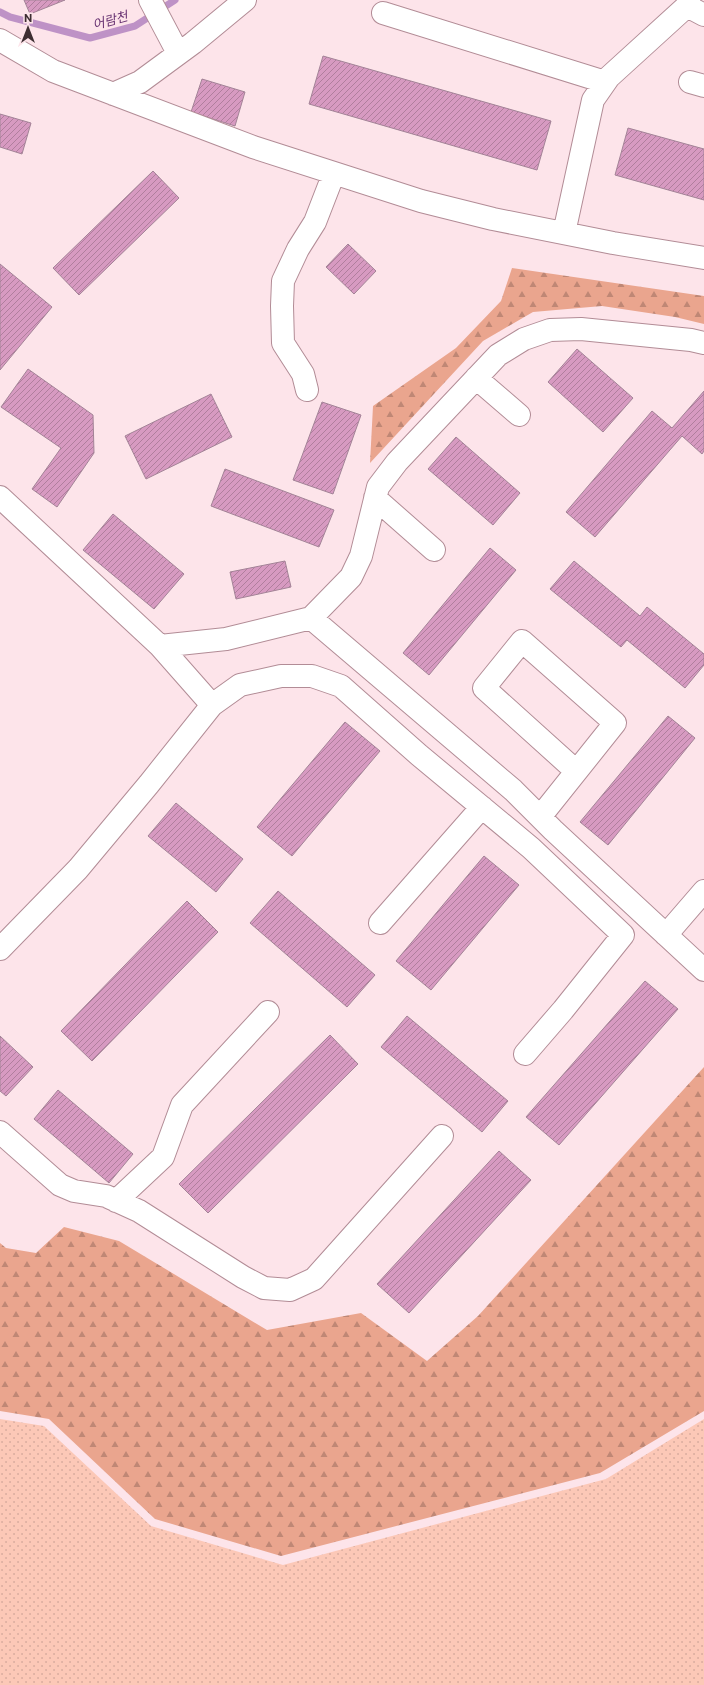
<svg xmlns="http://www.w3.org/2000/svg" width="704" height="1685" font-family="Commissioner,'Noto Sans KR',sans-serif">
<defs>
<pattern id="grass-dots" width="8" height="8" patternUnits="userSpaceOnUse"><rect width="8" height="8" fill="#fcc8b7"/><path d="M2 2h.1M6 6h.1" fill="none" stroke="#d9ac9e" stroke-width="1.8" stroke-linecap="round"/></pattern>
<pattern id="forest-firs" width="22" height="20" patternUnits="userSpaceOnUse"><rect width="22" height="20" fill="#eaa58e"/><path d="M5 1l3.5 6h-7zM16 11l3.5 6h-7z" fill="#bf8775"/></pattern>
<pattern id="building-hatch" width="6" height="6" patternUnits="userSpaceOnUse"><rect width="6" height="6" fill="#d79ac1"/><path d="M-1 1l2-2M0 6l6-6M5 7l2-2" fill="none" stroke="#b07e9d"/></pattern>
</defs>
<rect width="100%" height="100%" fill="#fde4ea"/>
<!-- grass -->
<path fill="url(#grass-dots)" d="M0,1419L44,1426L151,1526L283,1565L606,1479L704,1419V1685H0Z"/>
<!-- forest -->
<path fill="url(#forest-firs)" d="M512,268L704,296V324L675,317L602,306L533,312L483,341L370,463L373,406L456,348L501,301Z
M704,1067V1411L600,1473L281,1556L155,1519L49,1419L0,1411V1243L6,1248L36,1253L64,1227L119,1241L267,1330L361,1313L427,1361L478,1316Z"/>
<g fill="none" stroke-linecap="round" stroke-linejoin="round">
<!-- stream -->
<path stroke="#be92c6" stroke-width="7" d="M0,12L10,17L90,38L135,26L175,0"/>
</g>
<!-- building -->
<path fill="url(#building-hatch)" stroke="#a38397" d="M24,0H65L30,14Z
M323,56L551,121L537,170L309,104Z
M202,79L245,92L235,126L191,112Z
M0,114L31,123L22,154L0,147Z
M628,128L704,149V200L615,175Z
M153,171L179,198L79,295L53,268Z
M348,244L376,271L354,294L326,267Z
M0,264L52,307L0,370Z
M577,349L633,398L603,432L548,382Z
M28,369L93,415L94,453L57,507L32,489L61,448L1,407Z
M704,391V451L702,454L682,436L595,537L566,512L652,411L672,428Z
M211,394L232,437L146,479L125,436Z
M322,402L361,415L333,494L293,480Z
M456,437L520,493L493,525L428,469Z
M225,469L334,510L319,547L211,506Z
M113,514L184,574L154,609L83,550Z
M490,548L516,570L429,675L403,653Z
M285,561L291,587L236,599L230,572Z
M574,561L640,616L647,607L704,654V665L685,688L627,640L621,647L550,589Z
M668,716L695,738L608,845L580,822Z
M345,722L380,751L292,856L257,827Z
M176,803L243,859L216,892L148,836Z
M484,856L519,885L431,990L396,961Z
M278,891L375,975L347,1007L250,923Z
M187,901L218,932L92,1061L61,1031Z
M645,981L678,1009L559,1145L526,1117Z
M407,1016L508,1101L482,1132L381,1047Z
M330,1035L358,1064L208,1213L179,1184Z
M0,1036L33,1067L6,1096L0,1091Z
M58,1090L133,1154L109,1183L34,1119Z
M499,1151L531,1180L409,1313L377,1284Z"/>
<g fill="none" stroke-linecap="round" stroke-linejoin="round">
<defs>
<path id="minor" d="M150,0L178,53
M687,6L704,15
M383,13L605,82
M0,40L53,71L253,147L421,201L493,219L613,243L704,258
M690,82L704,86
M113,94L140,82L193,43L245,0
M564,233L593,100L609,77L687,6L689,0
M476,378L519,415
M307,390L303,374L283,343L282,306L283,281L298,249L315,222L334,173
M0,497L160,646L212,705
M375,498L434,550
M311,618L513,790L553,830L704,970
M160,646L226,639L311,618L351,577L361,556L378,487L397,462L498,355L524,339L550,330L581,329L691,340L704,343
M540,817L615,723L522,641L484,688L576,771
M380,923L482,807
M666,935L704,891
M0,949L78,869L149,784L212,705L240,685L281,676H312L341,686L419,755L531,848L623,935L563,1010L525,1054
M0,1132L60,1185L74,1191L106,1196L139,1211L243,1277L264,1288L290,1290L314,1279L442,1136
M116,1201L163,1157L182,1105L268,1012"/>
</defs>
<!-- minor casing -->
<use href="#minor" stroke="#b28c96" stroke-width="24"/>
<!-- minor -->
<use href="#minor" stroke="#fff" stroke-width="22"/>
</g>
<g text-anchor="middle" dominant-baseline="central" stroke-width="3" stroke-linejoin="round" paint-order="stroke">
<!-- water labels -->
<g font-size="13" font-style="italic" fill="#673171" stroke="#fde4ea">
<text transform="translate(110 20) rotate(-15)">어람천</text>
</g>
</g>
<!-- north arrow -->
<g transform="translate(28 28)" stroke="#fde4ea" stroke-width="3" paint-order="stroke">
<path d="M0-3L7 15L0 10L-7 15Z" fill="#3d2e32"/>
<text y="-6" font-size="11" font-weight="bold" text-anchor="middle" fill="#3d2e32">N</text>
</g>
</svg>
